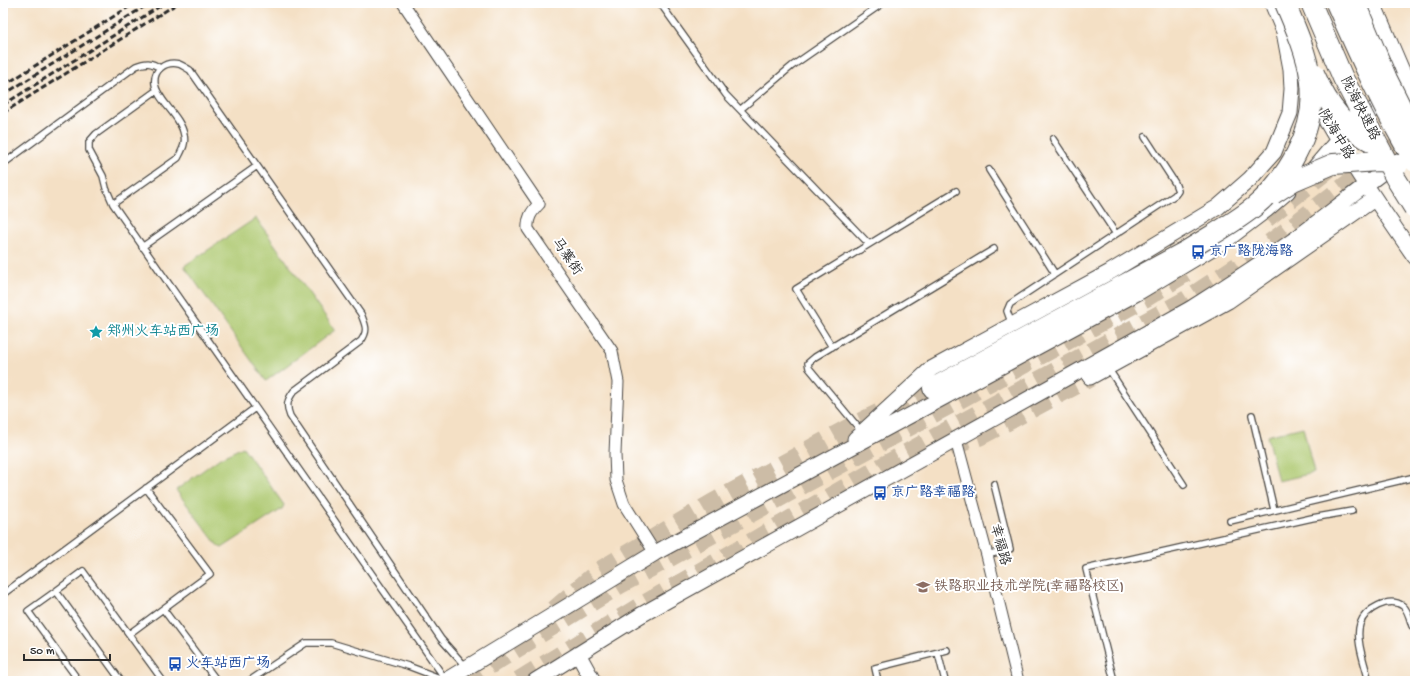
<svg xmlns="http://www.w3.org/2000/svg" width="1418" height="684" font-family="'Gochi Hand','LXGW WenKai TC',sans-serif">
<rect width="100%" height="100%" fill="#fff"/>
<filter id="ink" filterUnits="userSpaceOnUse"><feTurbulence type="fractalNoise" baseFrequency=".025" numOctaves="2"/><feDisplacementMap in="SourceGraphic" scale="8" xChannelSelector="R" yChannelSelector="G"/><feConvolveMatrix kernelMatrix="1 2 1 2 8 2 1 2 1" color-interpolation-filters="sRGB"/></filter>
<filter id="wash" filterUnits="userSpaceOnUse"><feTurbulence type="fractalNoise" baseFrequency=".012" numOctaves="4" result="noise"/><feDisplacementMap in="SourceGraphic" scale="16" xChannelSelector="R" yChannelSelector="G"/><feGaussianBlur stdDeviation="0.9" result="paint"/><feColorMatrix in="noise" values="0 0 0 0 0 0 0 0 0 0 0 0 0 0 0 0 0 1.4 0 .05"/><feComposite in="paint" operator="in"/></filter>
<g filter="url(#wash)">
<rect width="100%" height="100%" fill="#f4e0c5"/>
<!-- green -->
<path fill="#acc76d" stroke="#6c794c" d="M256,218L335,330L266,381L184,266Z
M1303,427L1314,473L1278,481L1267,436Z
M243,447L284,505L282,509L222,548L218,546L176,490L220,458Z"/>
</g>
<g filter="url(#ink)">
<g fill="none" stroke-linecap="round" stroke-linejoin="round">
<!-- highway-tunnel -->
<path stroke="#ccbca6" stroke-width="20" stroke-dasharray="20 10" stroke-linecap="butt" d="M1266,218L1404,108
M949,446L979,436L1090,377
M555,610L600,571L712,504L855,425L933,388
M463,681L618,585L1146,297L1189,270
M519,681L637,609L886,465L1187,300L1249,259L1286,232L1415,133"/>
<defs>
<path id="lane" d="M660,3L726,95L869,244
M157,90L96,134L89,142V150L103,176L106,188L113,204L446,680
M741,109L792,66L883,3
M1053,139L1116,234
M3,164L136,66C146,62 151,62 160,68
M989,170L1055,274
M113,204L178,158C182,150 186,144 184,135C181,116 157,100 155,84C153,70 165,61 179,64C182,65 186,68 190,70L361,314C365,325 369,330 361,341L294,391C287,400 286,406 290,416L441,639L466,667
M142,247L257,166
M1012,325L1007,311L1010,304L1175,195L1178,191L1175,183L1145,137
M832,347L796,289L956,191
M1108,368L1184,485
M1252,415L1274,510
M862,432L809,368L808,363L815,357L994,249
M1230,521L1415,477
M987,555L1010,549L994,484
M56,591L83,571L163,681
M3,594L255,408
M163,609L217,681
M129,634L210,574L146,488
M938,653L945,681
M79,681L28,611L56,591L121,681
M249,681L306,643H331L408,666L445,680
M878,681L875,668L947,650
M1114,681L1086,569L1312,518L1352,511
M1369,681C1365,665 1355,639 1360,624C1365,609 1389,596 1403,606C1408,610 1410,620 1412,626L1415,625"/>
<path id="street" d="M403,3L539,204C531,212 527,219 528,229L612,351L618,382L615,454L616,480L624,504L655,553
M956,440L987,555L1018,681"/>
<path id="secondary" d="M1272,3L1288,41
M1373,3L1415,101
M1311,94C1342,151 1378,204 1415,257
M1311,172L1337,141L1415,74
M1090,377L1228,301L1374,199
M855,439L931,369L1110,272L1218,207L1250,179L1274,152L1290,113L1292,89L1291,69L1284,32
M578,654L593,681
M445,681L655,553L1139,292L1229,238L1266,210L1288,191
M535,681L641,615L1190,309C1225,287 1260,264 1294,240C1329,214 1363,186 1398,161"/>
<path id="highway" d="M933,388L1188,250"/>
</defs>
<!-- lane casing -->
<use href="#lane" stroke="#494642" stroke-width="8"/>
<!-- street casing -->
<use href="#street" stroke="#494642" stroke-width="13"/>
<!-- secondary casing -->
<use href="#secondary" stroke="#494642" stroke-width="17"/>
<!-- highway casing -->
<use href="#highway" stroke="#494642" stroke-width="22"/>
<!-- lane -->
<use href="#lane" stroke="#fff" stroke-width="5.5"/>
<!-- street -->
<use href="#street" stroke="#fff" stroke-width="11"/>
<!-- secondary -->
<use href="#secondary" stroke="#fff" stroke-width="15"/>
<!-- highway -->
<use href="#highway" stroke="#fff" stroke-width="20"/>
<!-- rail -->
<path stroke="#2b2b2b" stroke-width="3" stroke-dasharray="6 3" stroke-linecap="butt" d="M3,86L135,3
M3,95L150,3
M3,105L165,3
M3,113L178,3"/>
<defs>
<path id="highway-bridge" d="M1311,3L1343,78L1396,179L1414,208
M1336,3C1360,57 1384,111 1415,162
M1355,3L1387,79L1415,135
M1314,73C1326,102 1346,130 1376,144
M1273,194L1293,181L1333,164L1379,161L1398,165
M1188,250C1210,236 1234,223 1254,207C1270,194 1287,172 1296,154C1326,98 1308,57 1285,3"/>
</defs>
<!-- highway-bridge casing -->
<use href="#highway-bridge" stroke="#494642" stroke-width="22" stroke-linecap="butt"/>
<!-- highway-bridge -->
<use href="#highway-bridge" stroke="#fff" stroke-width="20"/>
</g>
</g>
<!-- icons -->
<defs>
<symbol id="bus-bare" viewBox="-9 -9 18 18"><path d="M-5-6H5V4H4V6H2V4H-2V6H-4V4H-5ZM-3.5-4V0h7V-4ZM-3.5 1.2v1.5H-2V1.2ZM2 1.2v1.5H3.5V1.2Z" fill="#1a4fb4" stroke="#fff" stroke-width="2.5" paint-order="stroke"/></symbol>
<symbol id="sight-bare" viewBox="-9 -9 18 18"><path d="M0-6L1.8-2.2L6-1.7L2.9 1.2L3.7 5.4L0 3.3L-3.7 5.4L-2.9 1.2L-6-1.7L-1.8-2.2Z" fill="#0f9aa8" stroke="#fff" stroke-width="2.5" paint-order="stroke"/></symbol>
<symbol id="university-bare" viewBox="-9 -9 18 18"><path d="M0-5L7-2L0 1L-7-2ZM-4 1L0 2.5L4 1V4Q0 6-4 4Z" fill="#8d6e63" stroke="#fff" stroke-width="2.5" paint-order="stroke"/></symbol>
</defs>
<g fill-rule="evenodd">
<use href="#bus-bare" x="1188" y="242" width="20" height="20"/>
<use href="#sight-bare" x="86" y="322" width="20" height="20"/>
<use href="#bus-bare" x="870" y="483" width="20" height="20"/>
<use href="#university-bare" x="913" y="577" width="20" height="20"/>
<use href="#bus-bare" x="165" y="654" width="20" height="20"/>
</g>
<g text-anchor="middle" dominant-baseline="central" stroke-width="4" stroke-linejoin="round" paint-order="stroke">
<!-- street labels -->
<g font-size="14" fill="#2b2b2b" stroke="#fff">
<text transform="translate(1359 109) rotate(63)">陇海快速路</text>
<text transform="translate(1335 135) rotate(59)">陇海中路</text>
<text transform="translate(566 257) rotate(55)">马寨街</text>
<text transform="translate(999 545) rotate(75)">幸福路</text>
</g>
<!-- transit labels -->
<g font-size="14" fill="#164399" stroke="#fff" text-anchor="start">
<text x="1209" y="252">京广路陇海路</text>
<text x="891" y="493">京广路幸福路</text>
<text x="186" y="664">火车站西广场</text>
</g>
<!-- culture labels -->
<g font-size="14" fill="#0d838f" stroke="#fff" text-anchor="start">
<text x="107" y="332">郑州火车站西广场</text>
</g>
<!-- education labels -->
<g font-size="14" fill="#785e54" stroke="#fff" text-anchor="start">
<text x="934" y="587">铁路职业技术学院(幸福路校区)</text>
</g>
</g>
<!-- margin -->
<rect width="1418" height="684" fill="none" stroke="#fff" stroke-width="16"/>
<!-- scale -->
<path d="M24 654v6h86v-6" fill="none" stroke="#2b2b2b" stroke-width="2"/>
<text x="30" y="654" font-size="12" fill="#2b2b2b" stroke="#ffffff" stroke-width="3" paint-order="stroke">50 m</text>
</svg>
